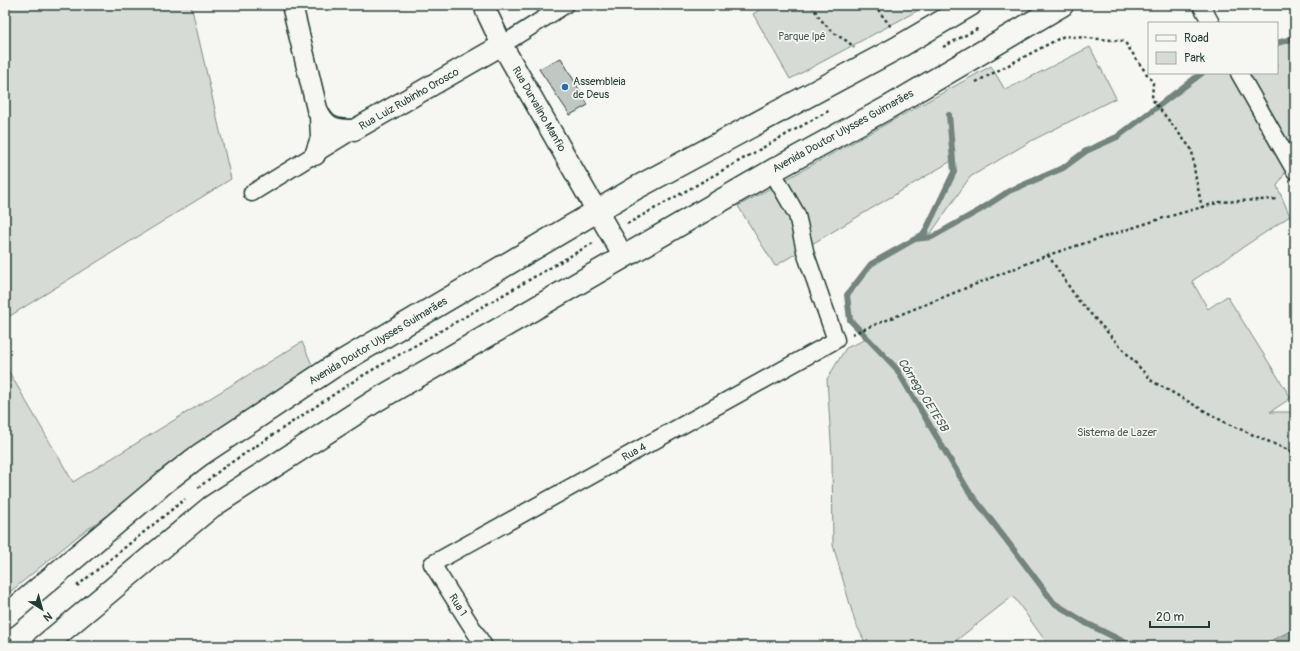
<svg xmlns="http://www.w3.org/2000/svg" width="1300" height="651" font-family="Pangolin,sans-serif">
<rect width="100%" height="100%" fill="#f6f6f2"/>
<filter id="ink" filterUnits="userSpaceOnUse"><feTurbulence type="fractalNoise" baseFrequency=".025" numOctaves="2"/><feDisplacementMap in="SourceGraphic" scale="8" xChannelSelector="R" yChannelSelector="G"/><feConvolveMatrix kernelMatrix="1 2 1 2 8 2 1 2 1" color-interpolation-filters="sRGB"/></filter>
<g filter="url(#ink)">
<!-- green -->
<path fill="#d6dbd6" stroke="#7a8c85" d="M5,5H191L231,179L5,319Z
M767,5H928L790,79L753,14Z
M1295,38V163L1286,171L1277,186L1290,216L1192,281L1208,309L1227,296L1291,398L1270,412H1295V629L1260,646H1049L1013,596L949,646H867L855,622L833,545L832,456L827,379L846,348L867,339L850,320L847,295L871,264L915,239L933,237L980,210L1009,191L1063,168L1086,151L1117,137L1202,73H1277V43Z
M1090,47L1116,98L1031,141L970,177L931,233L924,234L953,173V160L775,266L738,206L991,66L1005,90Z
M302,342L313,367L78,536L5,596V365L73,482Z"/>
<!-- water -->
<path fill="#aab3ae" stroke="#72847d" d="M1295,629V646H1260Z"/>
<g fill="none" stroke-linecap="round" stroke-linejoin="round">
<!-- stream -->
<path stroke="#72847d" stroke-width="6" d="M1277,43L1295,38
M918,237L924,234L954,172L949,115
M1132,646L1086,623L1054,603L1017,554L968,490L896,368L850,320L847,295L871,264L915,239L932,237L980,210L1009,191L1063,168L1086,151L1117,137L1202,73"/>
</g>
<!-- building -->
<path fill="#c1c8c3" stroke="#1f3d34" d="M561,58L588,105L570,115L539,69Z"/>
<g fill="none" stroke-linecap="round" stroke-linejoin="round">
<defs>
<path id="minor" d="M1201,5L1211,23
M502,45L565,5
M1239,73L1295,171
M252,193L354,130
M484,646L432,564L836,340L806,255L797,215L772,171"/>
<path id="tertiary" d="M292,5L317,109C325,128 335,130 354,130L502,45
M485,5L486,11L502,45L587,194L624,257
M315,155L321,138L320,116"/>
<path id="secondary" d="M5,617L166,481L200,455L331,368L636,188L897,48L970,5
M44,646L211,507L375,401L772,171L889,107L1062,5"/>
</defs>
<!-- minor casing -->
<use href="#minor" stroke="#1f3d34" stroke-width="19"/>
<!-- tertiary casing -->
<use href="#tertiary" stroke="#1f3d34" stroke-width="23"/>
<!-- secondary casing -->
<use href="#secondary" stroke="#1f3d34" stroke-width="25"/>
<!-- path -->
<path stroke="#1f3d34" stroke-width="2.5" stroke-dasharray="3 3" stroke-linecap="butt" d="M812,5C818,17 826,27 837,35C843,39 850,42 854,48
M874,5L892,28
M943,47L979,28
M976,82L1064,36L1124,41L1153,83L1152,99L1192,150L1195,174L1202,208
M627,224L830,110
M1048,255L1078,300L1152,381L1226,423L1295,453
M852,334L1048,255L1160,219L1220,202L1278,199
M198,488L223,468L357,379L593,243
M77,586L185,499
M5,644L14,637"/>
<!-- minor -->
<use href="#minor" stroke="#f6f6f2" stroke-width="16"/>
<!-- tertiary -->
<use href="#tertiary" stroke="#f6f6f2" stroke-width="20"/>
<!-- secondary -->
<use href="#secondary" stroke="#f6f6f2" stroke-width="22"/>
</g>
</g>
<!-- markers -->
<circle fill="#1f6fb2" stroke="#f6f6f2" stroke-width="1.5" cx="565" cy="87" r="4"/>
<g text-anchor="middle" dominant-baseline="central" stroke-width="3.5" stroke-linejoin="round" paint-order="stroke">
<!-- park labels -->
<g font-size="11" fill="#445d54" stroke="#f6f6f2">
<text x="802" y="36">Parque Ipê</text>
<text x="1117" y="432">Sistema de Lazer</text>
</g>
<!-- poi labels -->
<g font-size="11" fill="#1f3d34" stroke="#f6f6f2" text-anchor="start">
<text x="573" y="81">Assembleia<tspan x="573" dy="13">de Deus</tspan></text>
</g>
<!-- street labels -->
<g font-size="11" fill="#1f3d34" stroke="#f6f6f2">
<text transform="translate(409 99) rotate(-30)">Rua Luiz Rubinho Orosco</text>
<text transform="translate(539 109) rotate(60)">Rua Durvalino Manfio</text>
<text transform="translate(843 131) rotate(-29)">Avenida Doutor Ulysses Guimarães</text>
<text transform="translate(378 341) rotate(-31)">Avenida Doutor Ulysses Guimarães</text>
<text transform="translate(634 452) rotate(-29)">Rua 4</text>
<text transform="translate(458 605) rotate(58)">Rua 1</text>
</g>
<!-- water labels -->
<g font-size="12" font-style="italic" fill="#425a52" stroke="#f6f6f2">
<text transform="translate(923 395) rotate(58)">Córrego CETESB</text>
</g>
</g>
<!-- margin -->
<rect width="1300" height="651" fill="none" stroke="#f6f6f2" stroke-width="20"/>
<rect x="10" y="10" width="1280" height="631" fill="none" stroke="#1f3d34" stroke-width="1.5" filter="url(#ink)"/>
<!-- legend -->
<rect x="1148" y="22" width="130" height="52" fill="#f6f6f2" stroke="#a0aca6"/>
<rect x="1156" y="35" width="20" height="6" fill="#f6f6f2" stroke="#a0aca6"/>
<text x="1184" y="42" font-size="12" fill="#1f3d34">Road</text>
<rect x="1156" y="52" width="20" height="12" fill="#d6dbd6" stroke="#a0aca6"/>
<text x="1184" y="62" font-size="12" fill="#1f3d34">Park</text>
<!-- north arrow -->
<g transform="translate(42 609) rotate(143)" stroke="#f6f6f2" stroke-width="3" paint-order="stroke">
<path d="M0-3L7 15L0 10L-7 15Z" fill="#1f3d34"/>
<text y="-6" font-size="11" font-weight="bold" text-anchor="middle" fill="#1f3d34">N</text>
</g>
<!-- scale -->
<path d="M1150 621v6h59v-6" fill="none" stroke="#1f3d34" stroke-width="2"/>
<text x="1156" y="621" font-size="12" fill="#1f3d34" stroke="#f6f6f2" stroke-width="3" paint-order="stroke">20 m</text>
</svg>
